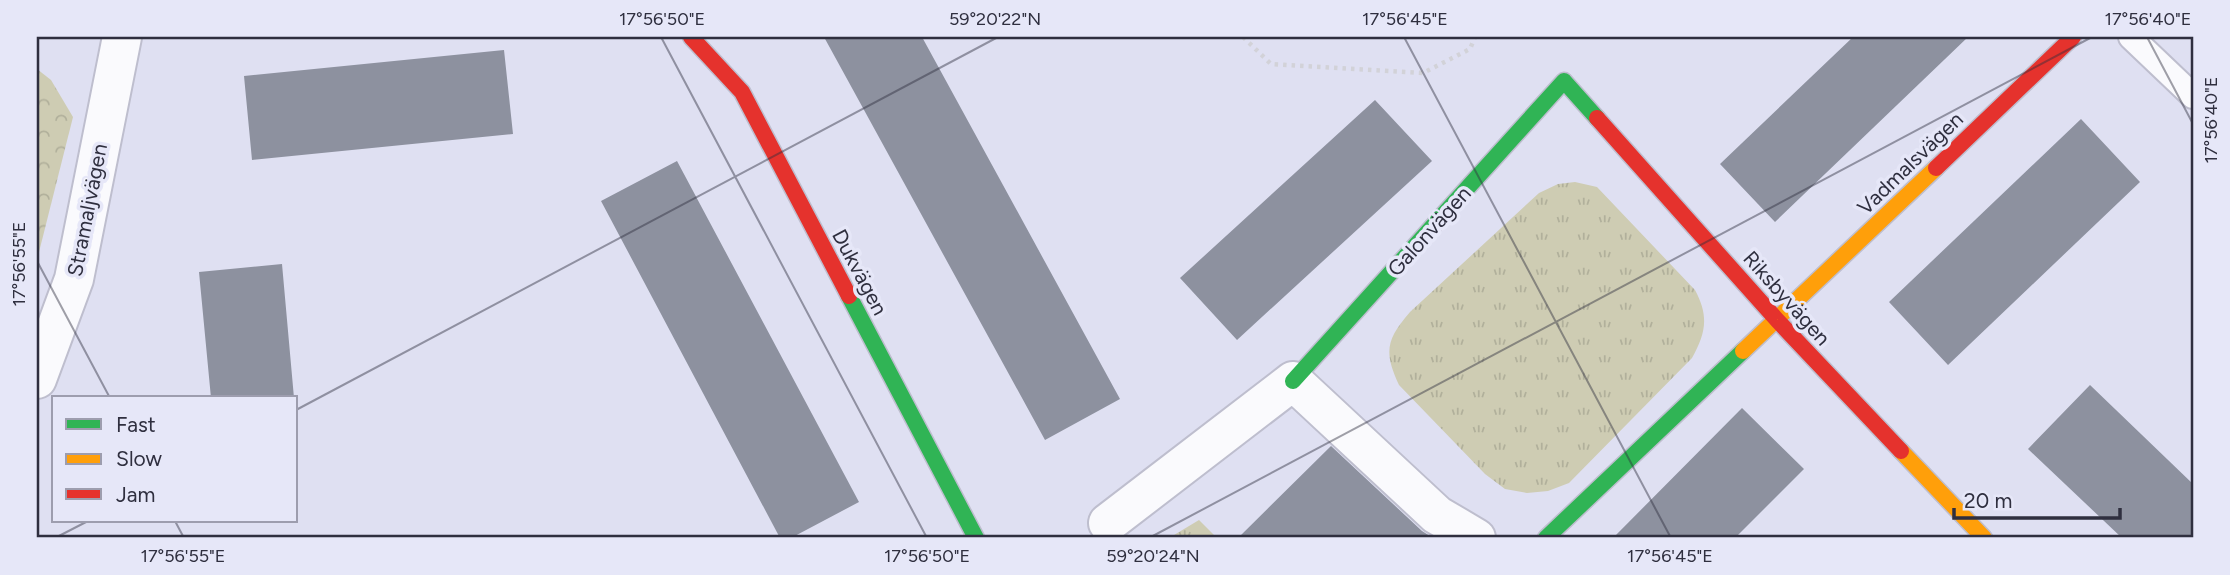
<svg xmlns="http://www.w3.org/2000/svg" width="2230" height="575" font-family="Figtree,sans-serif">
<defs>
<pattern id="forest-crowns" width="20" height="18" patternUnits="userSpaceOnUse" patternTransform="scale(1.75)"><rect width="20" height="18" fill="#ceccb3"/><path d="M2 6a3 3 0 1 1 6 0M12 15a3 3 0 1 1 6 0" fill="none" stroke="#b1b09b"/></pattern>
<pattern id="park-tufts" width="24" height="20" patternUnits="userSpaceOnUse" patternTransform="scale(1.75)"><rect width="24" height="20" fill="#ceccb3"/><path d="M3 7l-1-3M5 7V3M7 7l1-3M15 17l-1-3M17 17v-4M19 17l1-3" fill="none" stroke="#b1b09b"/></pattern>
</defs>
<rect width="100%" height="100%" fill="#dfe0f2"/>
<!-- forest -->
<path fill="url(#forest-crowns)" d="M37,69L51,80L73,117L37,260Z"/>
<!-- park -->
<path fill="url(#park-tufts)" d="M1575,182L1597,187L1695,290C1709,316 1706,333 1692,358L1569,483L1548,491L1527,493L1505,489L1485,474L1399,385C1383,351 1387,339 1410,312L1539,193L1558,184Z
M1199,520L1217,538H1169Z"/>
<!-- building -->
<path fill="#8d919f" d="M824,37H922L1120,399L1045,440Z
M1853,37H1968L1775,222L1720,164Z
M504,50L513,134L252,160L244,76Z
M1375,100L1432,161L1237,340L1180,278Z
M2081,119L2140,182L1948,365L1889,302Z
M677,161L859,502L791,538H780L601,201Z
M282,264L294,398H211L199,272Z
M2090,385L2193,484V538H2122L2028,449Z
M1742,408L1804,469L1735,538H1613Z
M1331,446L1422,531L1433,538H1238Z"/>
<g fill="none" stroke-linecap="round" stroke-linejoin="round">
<defs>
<path id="lane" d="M2131,37L2193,96"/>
<path id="street" d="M37,379L74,279L122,37
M1108,523L1293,381L1437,515L1476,538"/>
<path id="fast" d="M849,296L976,538
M1293,381L1564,81L1597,118
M1546,538L1743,351"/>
<path id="slow" d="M1743,351L1936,168
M1901,451L1984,538"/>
<path id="jam" d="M691,37L742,92L849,296
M1597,118L1777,320L1901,451
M1936,168L2073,37"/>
</defs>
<!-- lane casing -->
<use href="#lane" stroke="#bebece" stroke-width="28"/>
<!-- street casing -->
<use href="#street" stroke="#bebece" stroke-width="42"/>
<!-- fast casing -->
<use href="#fast" stroke="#bebece" stroke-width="19"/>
<!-- slow casing -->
<use href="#slow" stroke="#bebece" stroke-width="19"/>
<!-- jam casing -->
<use href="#jam" stroke="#bebece" stroke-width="19"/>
<!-- path -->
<path stroke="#d2d2d8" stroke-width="4.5" stroke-dasharray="3.5 5" stroke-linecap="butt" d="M1243,37L1271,64L1423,73L1470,49L1475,37"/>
<!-- lane -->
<use href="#lane" stroke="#fafafd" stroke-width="24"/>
<!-- street -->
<use href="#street" stroke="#fafafd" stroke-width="38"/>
<!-- fast -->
<use href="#fast" stroke="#30b455" stroke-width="16"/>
<!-- slow -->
<use href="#slow" stroke="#ff9f0a" stroke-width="16"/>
<!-- jam -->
<use href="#jam" stroke="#e5322d" stroke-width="16"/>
</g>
<!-- ticks -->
<path fill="none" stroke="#2f2f3f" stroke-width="2" stroke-opacity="0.45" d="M661,37L927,538M1404,37L1671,538M2147,37L2193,124M37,261L110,398M296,410L998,37M175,521L184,538M55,538L88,521M1149,538L2092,37"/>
<g text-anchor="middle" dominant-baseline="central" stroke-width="7" stroke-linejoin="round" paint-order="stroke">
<!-- street labels -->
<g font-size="21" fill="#2f2f3f" stroke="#e6e7f8">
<text transform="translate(1910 163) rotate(-44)">Vadmalsvägen</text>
<text transform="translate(87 210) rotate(-79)">Stramaljvägen</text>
<text transform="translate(1429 231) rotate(-48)">Galonvägen</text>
<text transform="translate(860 272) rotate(62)">Dukvägen</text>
<text transform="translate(1787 298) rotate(48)">Riksbyvägen</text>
</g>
</g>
<!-- border -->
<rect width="2230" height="575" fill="none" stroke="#e6e7f8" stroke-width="77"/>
<!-- legend -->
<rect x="52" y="396" width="245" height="126" fill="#e6e7f8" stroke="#9d9dae" stroke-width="2"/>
<rect x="66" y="419" width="35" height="10" fill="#30b455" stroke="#9d9dae" stroke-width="2"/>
<text x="116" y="432" font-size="21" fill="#2f2f3f">Fast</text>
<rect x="66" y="454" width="35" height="10" fill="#ff9f0a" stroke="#9d9dae" stroke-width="2"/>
<text x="116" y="466" font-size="21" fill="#2f2f3f">Slow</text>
<rect x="66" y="489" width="35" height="10" fill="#e5322d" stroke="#9d9dae" stroke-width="2"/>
<text x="116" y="502" font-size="21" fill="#2f2f3f">Jam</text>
<!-- scale -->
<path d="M1954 508v10h166v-10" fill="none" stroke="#2f2f3f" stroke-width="3.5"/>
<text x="1964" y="508" font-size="21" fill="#2f2f3f" stroke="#e6e7f8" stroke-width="5" paint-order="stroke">20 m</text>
<rect x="38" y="38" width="2154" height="498" fill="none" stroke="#2f2f3f" stroke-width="2.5"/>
<g font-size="18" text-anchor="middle" fill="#2f2f3f">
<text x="662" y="25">17°56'50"E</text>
<text x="995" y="25">59°20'22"N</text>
<text x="1405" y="25">17°56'45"E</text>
<text x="2148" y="25">17°56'40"E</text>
<text transform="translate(2211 120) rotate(-90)" y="6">17°56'40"E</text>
<text transform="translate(19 264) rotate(-90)" y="6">17°56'55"E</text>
<text x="183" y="562">17°56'55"E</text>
<text x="927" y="562">17°56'50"E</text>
<text x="1153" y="562">59°20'24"N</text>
<text x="1670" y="562">17°56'45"E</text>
</g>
</svg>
